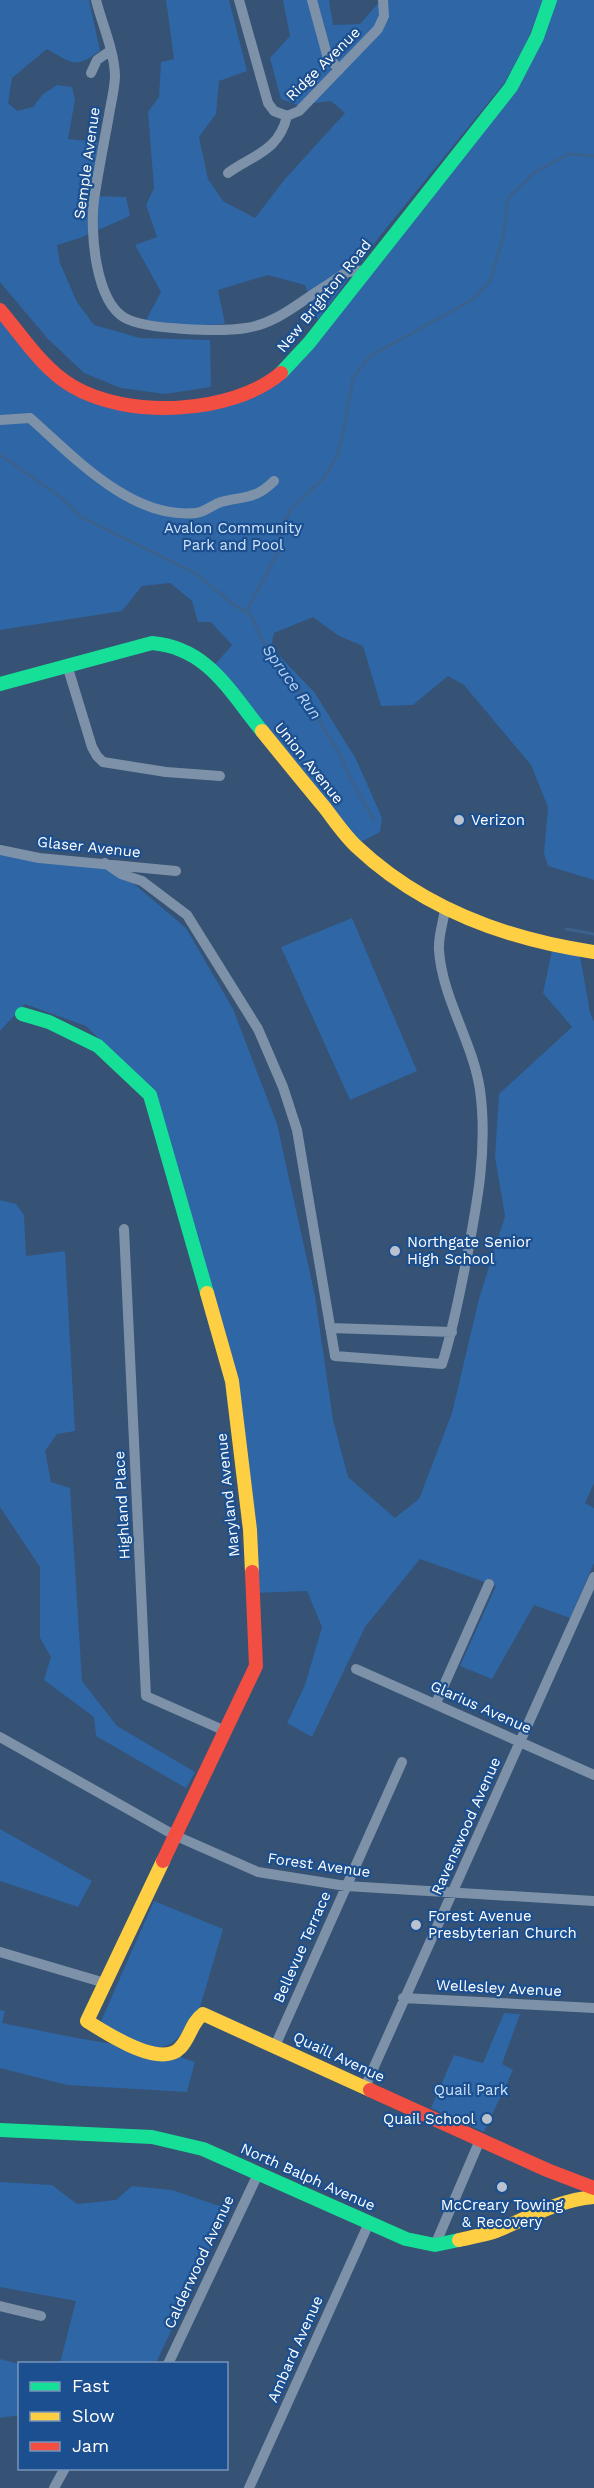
<svg xmlns="http://www.w3.org/2000/svg" width="594" height="2488" font-family="'Work Sans',sans-serif">
<rect width="100%" height="100%" fill="#365274"/>
<!-- green -->
<path fill="#2f66a5" d="M0,0H89L100,51C74,69 74,64 47,49L12,78L8,103L17,111L33,107L43,94L57,85L72,87L75,100L68,139L98,142L92,196L126,197L130,216L80,238L57,245L60,263L77,302L94,325L140,338L210,340L211,387L165,394L121,388L84,373L47,338L0,282Z
M166,0H229L247,71L219,81L216,114L199,137L208,179L223,201L255,218L285,179L345,113L331,101L297,105L281,99L270,58L290,36L283,0H329L333,25L360,24L381,0H543L528,39L505,82L379,237L318,320L305,285L268,275L218,290L225,324L188,326L146,320L161,292L135,245L157,237L146,205L154,188L148,112L159,97L161,62L174,59Z
M550,0H594V880L548,866L544,853L548,807L531,765L464,685L448,676L413,705L381,706L363,646L339,636L313,617L274,633L271,647L315,693L356,759L382,818L380,832L355,845L211,669L232,645L211,622H198L192,601L170,583L142,586L122,611L0,630V310L71,386L167,407L267,383L511,87Z
M0,850L105,863L133,883L186,928L233,1009L277,1124L315,1296L333,1420L348,1477L395,1518L419,1499L452,1413L479,1299L505,1216L495,1157L499,1094L572,1027L543,993L553,946L579,950L590,1012L594,1022V1483L585,1503L594,1508V1563L570,1618L534,1605L492,1679L460,1666L496,1586L420,1559L365,1627L312,1737L287,1723L305,1685L322,1627L307,1591L253,1593L232,1381L151,1089L86,1026L25,1004L0,1031Z
M352,918L417,1071L350,1100L281,947Z
M0,1200L16,1204L24,1215L26,1256L65,1251L75,1431L57,1434L45,1451L51,1482L70,1488L82,1681L117,1726L195,1772L186,1788L96,1736L94,1717L44,1680L51,1657L40,1638V1567L0,1507Z
M0,1829L92,1881L78,1907L0,1881Z
M154,1901L223,1929L196,2021C185,2026 181,2037 172,2043C145,2058 122,2036 101,2021Z
M0,2010L5,2011L2,2023L77,2038L171,2054L195,2062L187,2092L67,2085L0,2068Z
M504,2013L520,2014L502,2064L513,2070L484,2132L431,2108L454,2055L483,2063Z
M0,2182L52,2185L77,2204L116,2200L132,2186L172,2190L228,2209L156,2363H60L76,2301L0,2287Z
M0,2359L19,2364L20,2415L0,2418Z"/>
<g fill="none" stroke-linecap="round" stroke-linejoin="round">
<!-- stream -->
<path stroke="#3b618d" stroke-width="3" d="M0,455L58,495L81,517L195,573L234,605L249,614L253,619L265,647L280,662L316,712L322,726L340,754L350,778L374,820
M246,612L277,554L282,528L291,509L324,478L337,456L343,434L353,378L370,356L472,300L490,281L503,237L508,198L535,172L569,154L594,156
M566,929L594,934"/>
<!-- street -->
<path stroke="#7d92a8" stroke-width="10" d="M96,0C102,24 114,50 115,75C115,88 111,102 109,115C104,143 98,172 94,200C90,231 95,301 125,318C146,330 222,332 246,328C279,323 301,300 329,284C335,280 342,274 348,272C354,271 361,271 366,270
M239,0L268,103L274,111L287,116
M312,0L327,55L339,70
M91,73L97,60L110,51
M228,173C253,155 279,151 287,116L299,111L378,29L384,16L383,0
M0,420L30,418C74,457 132,520 196,513C205,512 212,505 221,502C244,496 255,500 274,481
M67,665L92,747L97,756L103,762L166,772L220,776
M0,850L39,858L176,871
M105,863L121,874L142,881L187,915L258,1029L283,1087L297,1130L335,1356L442,1364C453,1330 459,1296 466,1262C477,1205 488,1148 480,1090C473,1042 442,998 439,950C438,937 443,923 445,910
M124,1229L146,1696L223,1730
M330,1328L452,1332
M356,1669L594,1775
M436,1703L489,1584
M0,1737L174,1835L258,1872L346,1886L594,1901
M0,1952L105,1983
M403,1998L594,2008
M275,2046L402,1762
M365,2087L594,1577
M435,2245L480,2140
M0,2306L41,2316
M168,2364L258,2174
M54,2488L65,2468
M249,2488L369,2223"/>
<!-- fast -->
<path stroke="#16e098" stroke-width="14" d="M281,373L309,343L511,87L537,37L550,0
M0,684L152,643C208,648 229,691 262,731
M22,1014L49,1022L98,1046L150,1095L207,1293
M0,2130L152,2137L203,2149L406,2239L435,2245L459,2240"/>
<!-- slow -->
<path stroke="#ffcf43" stroke-width="14" d="M262,731C283,757 304,783 325,808C335,821 345,836 357,847C423,909 505,939 594,952
M207,1293L232,1381L250,1530L252,1572
M163,1861L87,2021C106,2033 160,2069 180,2048C190,2038 191,2023 203,2014L370,2090
M459,2240C471,2237 484,2235 496,2231C528,2218 558,2200 594,2197"/>
<!-- jam -->
<path stroke="#f24e42" stroke-width="14" d="M0,310C22,336 42,368 72,386C127,419 231,415 281,373
M163,1861L256,1666L252,1572
M370,2090L547,2170L594,2188"/>
</g>
<!-- markers -->
<g fill="#b9c2ce" stroke="#1b4f8f" stroke-width="2">
<circle cx="459" cy="820" r="6"/>
<circle cx="395" cy="1251" r="6"/>
<circle cx="416" cy="1925" r="6"/>
<circle cx="487" cy="2119" r="6"/>
<circle cx="502" cy="2187" r="6"/>
</g>
<g text-anchor="middle" dominant-baseline="central" stroke-width="4.5" stroke-linejoin="round" paint-order="stroke">
<!-- street labels -->
<g font-size="15" fill="#fff" stroke="#1b4f8f">
<text transform="translate(323 64) rotate(-45)">Ridge Avenue</text>
<text transform="translate(87 163) rotate(-82)">Semple Avenue</text>
<text transform="translate(324 296) rotate(-51)">New Brighton Road</text>
<text transform="translate(309 763) rotate(51)">Union Avenue</text>
<text transform="translate(89 847) rotate(6)">Glaser Avenue</text>
<text transform="translate(228 1495) rotate(-96)">Maryland Avenue</text>
<text transform="translate(122 1505) rotate(-93)">Highland Place</text>
<text transform="translate(481 1707) rotate(24)">Glarius Avenue</text>
<text transform="translate(466 1826) rotate(-66)">Ravenswood Avenue</text>
<text transform="translate(319 1865) rotate(8)">Forest Avenue</text>
<text transform="translate(302 1947) rotate(-66)">Bellevue Terrace</text>
<text transform="translate(499 1988) rotate(3)">Wellesley Avenue</text>
<text transform="translate(339 2057) rotate(25)">Quaill Avenue</text>
<text transform="translate(308 2177) rotate(24)">North Balph Avenue</text>
<text transform="translate(199 2262) rotate(-65)">Calderwood Avenue</text>
<text transform="translate(295 2349) rotate(-66)">Ambard Avenue</text>
</g>
<!-- park labels -->
<g font-size="15" fill="#cfe3fa" stroke="#1b4f8f">
<text x="233" y="528">Avalon Community<tspan x="233" dy="17">Park and Pool</tspan></text>
<text x="471" y="2090">Quail Park</text>
</g>
<!-- poi labels -->
<g font-size="15" fill="#fff" stroke="#1b4f8f" text-anchor="start">
<text x="471" y="820">Verizon</text>
<text x="407" y="1242">Northgate Senior<tspan x="407" dy="17">High School</tspan></text>
<text x="428" y="1916">Forest Avenue<tspan x="428" dy="17">Presbyterian Church</tspan></text>
<text x="475" y="2119" text-anchor="end">Quail School</text>
<text x="502" y="2205" text-anchor="middle">McCreary Towing<tspan x="502" dy="17">&amp; Recovery</tspan></text>
</g>
<!-- water labels -->
<g font-size="16" font-style="italic" fill="#b5d3f5" stroke="#1b4f8f">
<text transform="translate(292 682) rotate(54)">Spruce Run</text>
</g>
</g>
<!-- legend -->
<rect x="18" y="2362" width="210" height="108" fill="#1b4f8f" stroke="#7695bc" stroke-width="1.5"/>
<rect x="30" y="2382" width="30" height="9" fill="#16e098" stroke="#7695bc" stroke-width="1.5"/>
<text x="72" y="2392" font-size="18" fill="#ffffff">Fast</text>
<rect x="30" y="2412" width="30" height="9" fill="#ffcf43" stroke="#7695bc" stroke-width="1.5"/>
<text x="72" y="2422" font-size="18" fill="#ffffff">Slow</text>
<rect x="30" y="2442" width="30" height="9" fill="#f24e42" stroke="#7695bc" stroke-width="1.5"/>
<text x="72" y="2452" font-size="18" fill="#ffffff">Jam</text>
</svg>
